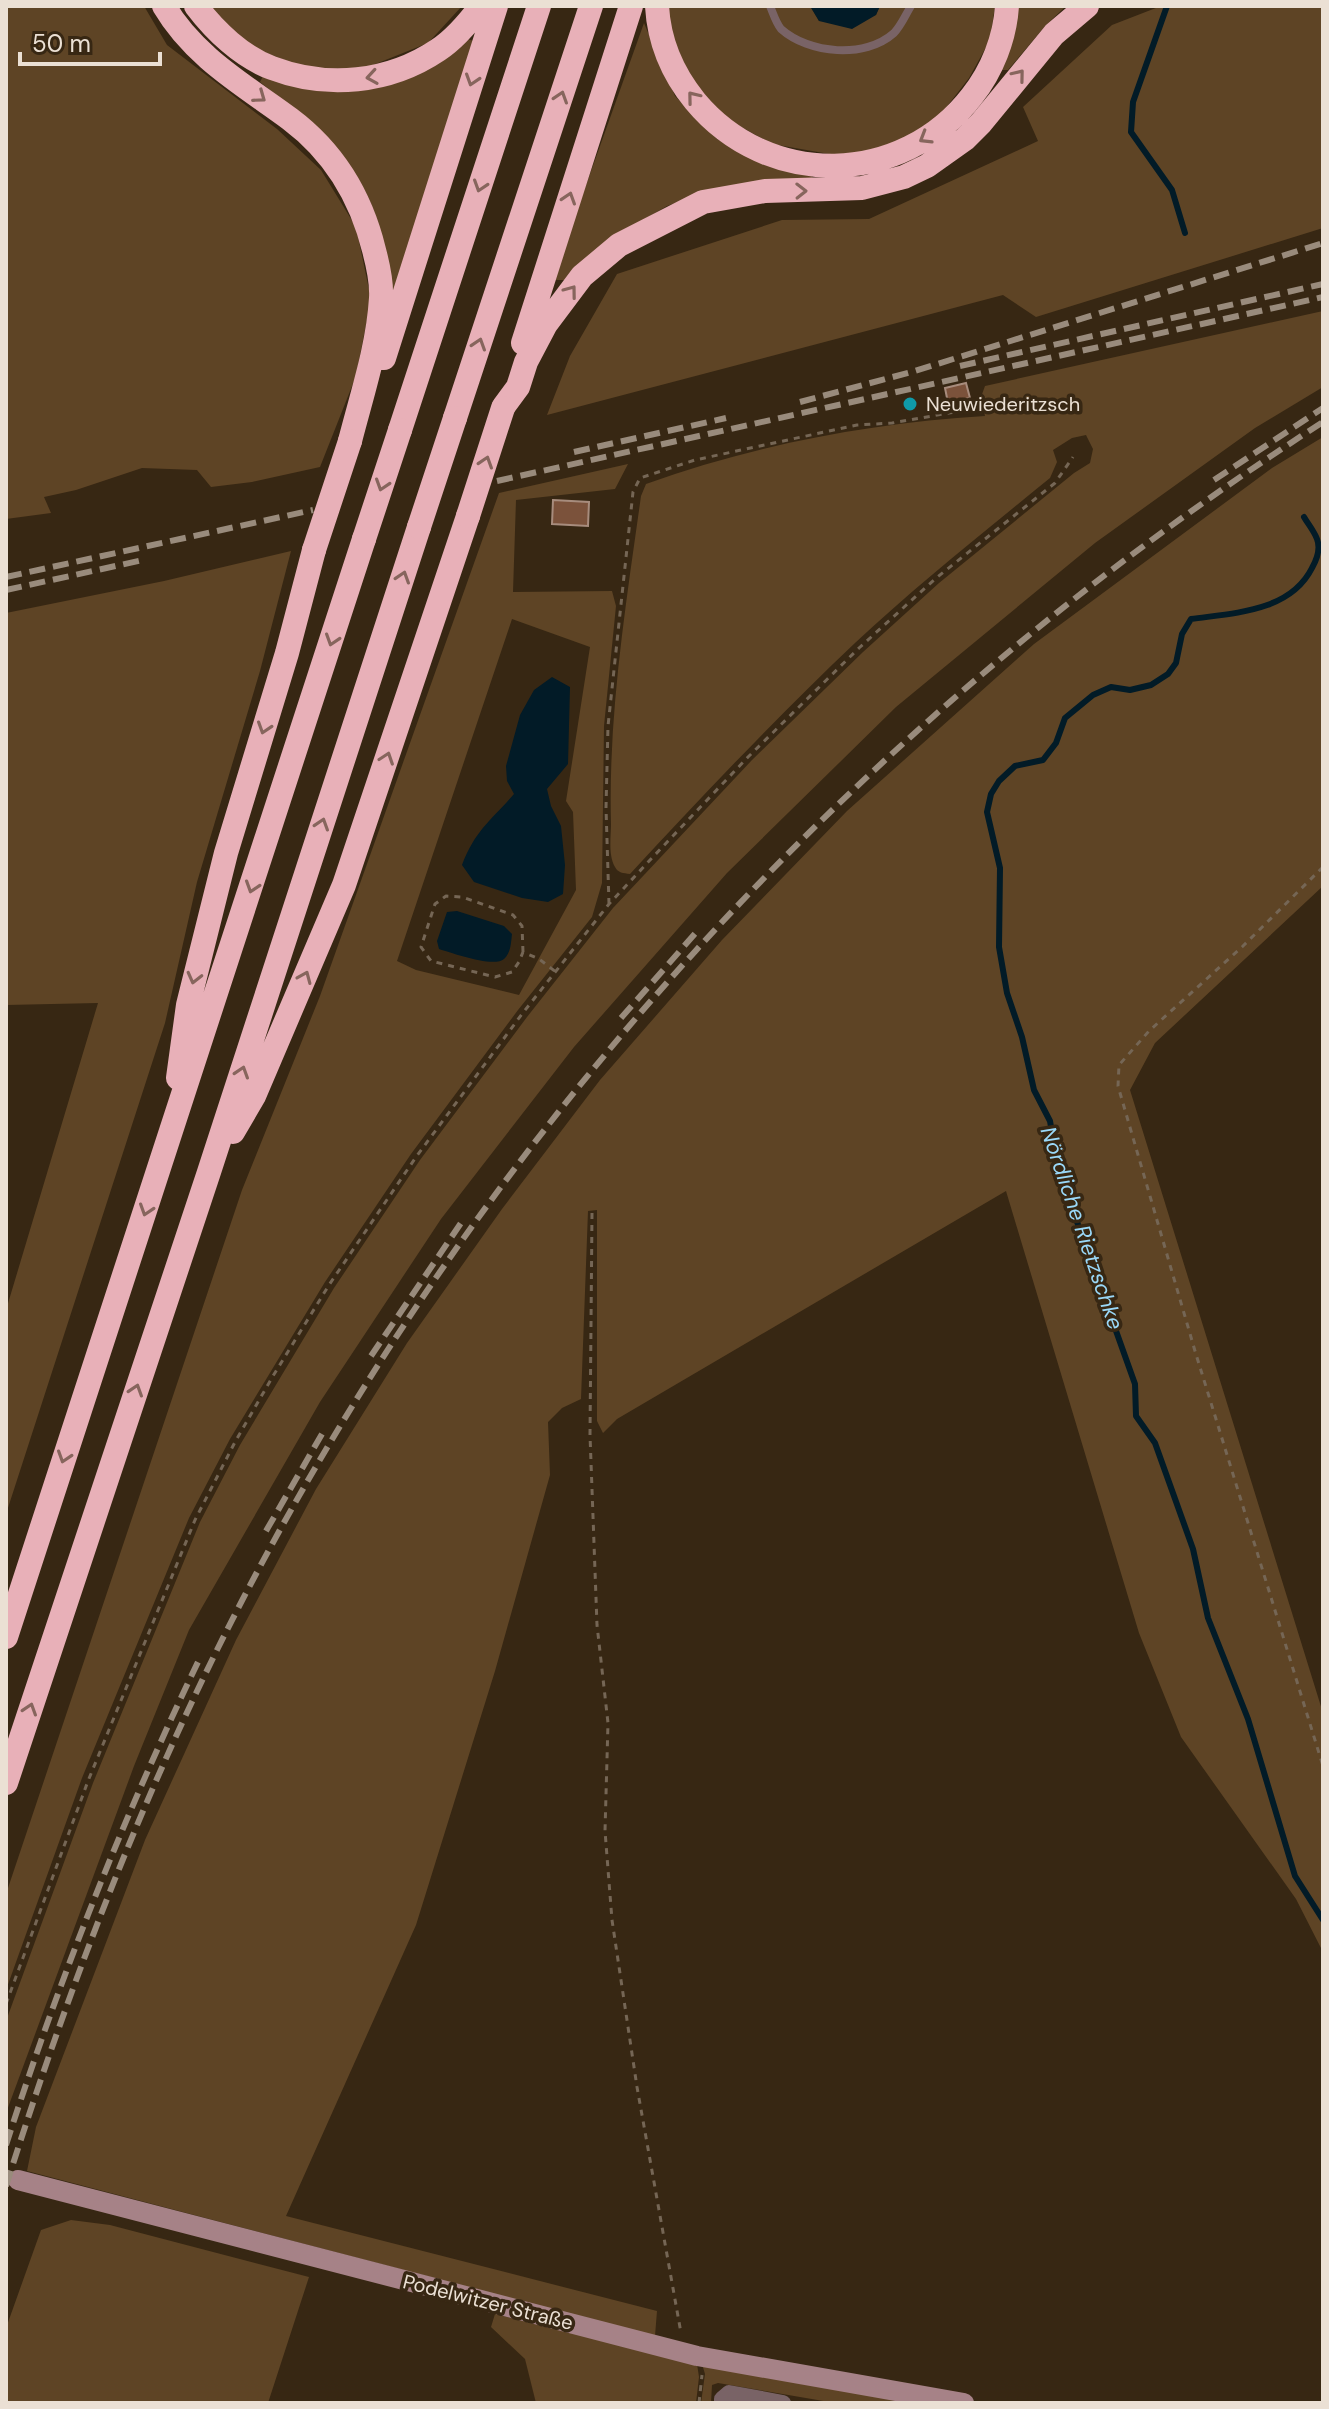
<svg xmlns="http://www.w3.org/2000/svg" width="1329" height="2409" font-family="'DM Sans',sans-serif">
<rect width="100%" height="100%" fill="#372713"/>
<!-- green -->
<path fill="#5e4425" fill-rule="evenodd" d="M6,6H144L167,45L277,129L321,170L356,227L371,299L356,376L320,467L252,482L211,487L197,470L142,468L76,490L44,497L51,513L6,519Z
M209,6H462L428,43L363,69L305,68L254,48L225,26Z
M666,6H810L819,21L876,15L880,6H995L990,40L969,78L938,118L901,140L861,153L835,155L772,144L727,119L688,76L670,33Z
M1017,6H1066L1046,25L1008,70H1001Z
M1161,6H1323V228L1036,317L1003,295L547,415L570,356L617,274L782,220L869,219L1038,141L1023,107L1112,25Z
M644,23L675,96L717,139L765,165L810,174L815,181L706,192L667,206L607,241L568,280H555L571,227Z
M467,39L474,41L397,290L390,291C386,263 383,233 372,206C351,152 303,117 260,82L264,74L311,88Z
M1323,311V387L1255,428L1095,543L896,707L727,873L574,1047L441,1219L320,1402L189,1630L134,1766L6,2113V2021L93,1783L200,1522L240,1445L334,1288L420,1160L527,1017L613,908L752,760L863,652L939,583L1074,473L1090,463L1093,449L1086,435L1072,438L1053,450L1057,462L1050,478C984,532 917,585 855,643C777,717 703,795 630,874C623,873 618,873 615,867C608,855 611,837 611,824C608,714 626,604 641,496L646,484C754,445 870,423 985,416L981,397L985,386Z
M1323,437V886L1155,1043L1130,1090L1323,1713V1952L1296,1899L1181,1737L1139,1633L1006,1191L617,1419L603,1433L597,1421V1210L588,1211L581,1399L562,1408L548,1422L550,1475L495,1671L416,1925L286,2216L657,2311L655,2336L27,2171L36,2127L145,1840L236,1640L316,1489L407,1343L502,1209L600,1080L722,940L847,811L1034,644L1272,468Z
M628,464L615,489L516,500L513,592L612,591L616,606L604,726L602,883L592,917L518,1010L411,1154L325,1282L230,1439L189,1518L82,1778L6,1990V1894L242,1190L320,996L499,493ZM512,619L590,647L566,801L573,812L576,890L519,995L416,970L397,961Z
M291,551L260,671L197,882L165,1023L6,1514V1310L98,1003L6,1005V613L164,581Z
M71,2220L110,2225L309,2277L268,2403H6V2328L41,2230Z
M495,2314L697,2364L699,2377L696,2403H536L525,2359L491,2327Z
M702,2364L921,2403H835L718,2383L712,2385L711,2403H701L705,2374Z"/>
<!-- water -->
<path fill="#021b27" d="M810,6H880L876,15L852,29L819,21Z
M552,677L570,687L568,764L547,789L551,806L561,826L565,865L563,894L548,902L522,898L474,882L462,865C476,829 490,822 514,794L507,781L506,766L520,715L534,690Z
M457,911L504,926L512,934C511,942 511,953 504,959C494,968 452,953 439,949L437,941L447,912Z"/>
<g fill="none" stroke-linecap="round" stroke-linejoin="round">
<!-- stream -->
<path stroke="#021b27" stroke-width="6" d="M1167,6L1133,102L1131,132L1172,190L1185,233
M1304,517C1308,524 1314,531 1317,539C1321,549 1317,559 1312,568C1290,612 1233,613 1191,619L1182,634L1176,663L1168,674L1151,685L1130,690L1111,687L1093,695L1065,718L1056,743L1043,760L1015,766L999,781L991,794L987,812L1000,868L999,947L1007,993L1022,1037L1034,1090L1050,1121L1056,1155L1072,1184L1076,1219L1135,1384L1136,1416L1155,1443L1193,1549L1208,1618L1248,1719L1295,1876L1323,1920"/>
</g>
<!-- building -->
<path fill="#7b523b" stroke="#a78c7d" stroke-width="2" d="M966,383L970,398L948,403L945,388Z
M553,500L589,502L588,526L552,524Z"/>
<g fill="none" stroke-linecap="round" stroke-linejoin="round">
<!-- path -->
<path stroke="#756655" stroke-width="3" stroke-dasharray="6 6" stroke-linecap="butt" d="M1323,867L1243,946L1149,1031L1119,1065L1118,1086L1195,1351L1323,1766
M609,904L606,808L608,726L633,492L640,478L695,460L857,425L892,423L978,408
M523,952L522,926L513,915L462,897L446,896L435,904L421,947L431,961L495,977L512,972L519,962L523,952L539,959L556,972
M592,1213L590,1435L597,1625L608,1723L605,1831L612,1920L637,2087L681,2333
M6,2004L88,1781L195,1520L235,1442L273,1376L329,1285L416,1157L522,1014L609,904L651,859L748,757L859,648L935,579L1055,483L1073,457
M699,2403L702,2375"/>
<!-- lane -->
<path stroke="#796366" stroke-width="8" d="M770,6C773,13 776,23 781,29C809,54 865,59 894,33C901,26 906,14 911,6"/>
<!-- street -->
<path stroke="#796366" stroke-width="16" d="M722,2403V2399L729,2393L783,2403"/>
<!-- secondary -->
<path stroke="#a68287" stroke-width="20" d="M18,2180L697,2356L964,2403"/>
<!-- highway -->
<path stroke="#e8b0b8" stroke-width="24" d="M164,6C194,57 244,85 290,119C334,152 361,197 374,250C378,265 382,282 381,298C378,347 362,394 350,441
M196,6C215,31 242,57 272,68C327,89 389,83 438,50C455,39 469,22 481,6
M657,6C659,42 673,74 695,101C768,189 902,187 972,96C992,71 1005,38 1007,6
M523,343L631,6
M384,358L496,6
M504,406L518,387L526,362L546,324L582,276L619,245L703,202L765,191L862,188L904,177L927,166L965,139L981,123L1054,34L1087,6
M455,418L591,6
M400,430L539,6
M178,1078L188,1005L226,853L287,653L314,550
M233,1132L254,1096L344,885L468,516
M6,1637L364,539
M6,1783L209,1172L419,527"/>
<!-- rail -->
<path stroke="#998b7c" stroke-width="6" stroke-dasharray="16 8" stroke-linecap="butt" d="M960,366L1323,284
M800,402L915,371L1323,243
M574,452L726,418
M1214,480L1323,408
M497,481L1323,297
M6,577L313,510
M6,590L143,560
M621,1018L700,928
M371,1356L465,1217
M266,1531L322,1434
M6,2145C59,1980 123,1818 198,1662
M6,2186C66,1996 137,1808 227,1630C477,1135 857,721 1323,422"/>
<!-- highway-bridge -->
<path stroke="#e8b0b8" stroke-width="24" d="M468,516L503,408
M419,527L455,418
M364,539L400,430
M314,550L350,441"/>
</g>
<!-- one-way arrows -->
<defs><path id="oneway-chevron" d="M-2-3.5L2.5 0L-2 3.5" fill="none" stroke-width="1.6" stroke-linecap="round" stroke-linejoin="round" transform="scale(2)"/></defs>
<g stroke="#87655d">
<use href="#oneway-chevron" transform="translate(1019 75) rotate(-51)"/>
<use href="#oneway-chevron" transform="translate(372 77) rotate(171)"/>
<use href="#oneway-chevron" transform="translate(472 80) rotate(108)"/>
<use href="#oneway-chevron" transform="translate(260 97) rotate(36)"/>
<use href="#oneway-chevron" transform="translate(561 97) rotate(-72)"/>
<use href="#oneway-chevron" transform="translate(693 97) rotate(-129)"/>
<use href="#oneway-chevron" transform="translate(925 138) rotate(149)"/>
<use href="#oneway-chevron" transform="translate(480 186) rotate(108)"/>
<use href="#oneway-chevron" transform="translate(801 191) rotate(-1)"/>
<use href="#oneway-chevron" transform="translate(569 198) rotate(-72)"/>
<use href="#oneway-chevron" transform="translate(571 291) rotate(-53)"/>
<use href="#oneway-chevron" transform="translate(479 344) rotate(-72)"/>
<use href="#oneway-chevron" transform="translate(486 462) rotate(-72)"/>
<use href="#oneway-chevron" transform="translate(382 485) rotate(108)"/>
<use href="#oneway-chevron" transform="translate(403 577) rotate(-72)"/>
<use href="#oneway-chevron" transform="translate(332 640) rotate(108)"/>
<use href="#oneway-chevron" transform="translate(264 728) rotate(108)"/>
<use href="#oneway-chevron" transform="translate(387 758) rotate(-71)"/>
<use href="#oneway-chevron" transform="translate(322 824) rotate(-72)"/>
<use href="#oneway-chevron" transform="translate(252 887) rotate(108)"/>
<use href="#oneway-chevron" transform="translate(305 977) rotate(-67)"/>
<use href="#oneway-chevron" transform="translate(194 978) rotate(104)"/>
<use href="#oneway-chevron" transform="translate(242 1072) rotate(-72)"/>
<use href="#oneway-chevron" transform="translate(146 1210) rotate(108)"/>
<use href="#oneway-chevron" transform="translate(136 1390) rotate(-72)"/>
<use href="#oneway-chevron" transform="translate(64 1457) rotate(108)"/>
<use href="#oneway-chevron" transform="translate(30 1709) rotate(-72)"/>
</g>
<!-- markers -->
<circle fill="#0f9aa8" stroke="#372713" stroke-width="3" cx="910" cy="404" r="8"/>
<g text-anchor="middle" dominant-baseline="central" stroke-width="7" stroke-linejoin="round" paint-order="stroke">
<!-- poi labels -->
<g font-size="20" fill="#ebe0d4" stroke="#372713" text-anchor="start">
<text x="926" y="404">Neuwiederitzsch</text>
</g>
<!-- street labels -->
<g font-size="20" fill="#ebe0d4" stroke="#372713">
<text transform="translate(488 2302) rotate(14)">Podelwitzer Straße</text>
</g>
<!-- water labels -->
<g font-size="22" font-style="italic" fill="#9ad8f8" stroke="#372713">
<text transform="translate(1082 1228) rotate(71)">Nördliche Rietzschke</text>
</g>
</g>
<!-- border -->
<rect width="1329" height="2409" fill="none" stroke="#ebe0d4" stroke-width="16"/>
<!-- scale -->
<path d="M20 52v12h140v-12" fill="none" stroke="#ebe0d4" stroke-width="4"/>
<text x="32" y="52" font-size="24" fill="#ebe0d4" stroke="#372713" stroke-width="6" paint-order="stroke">50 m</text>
</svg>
